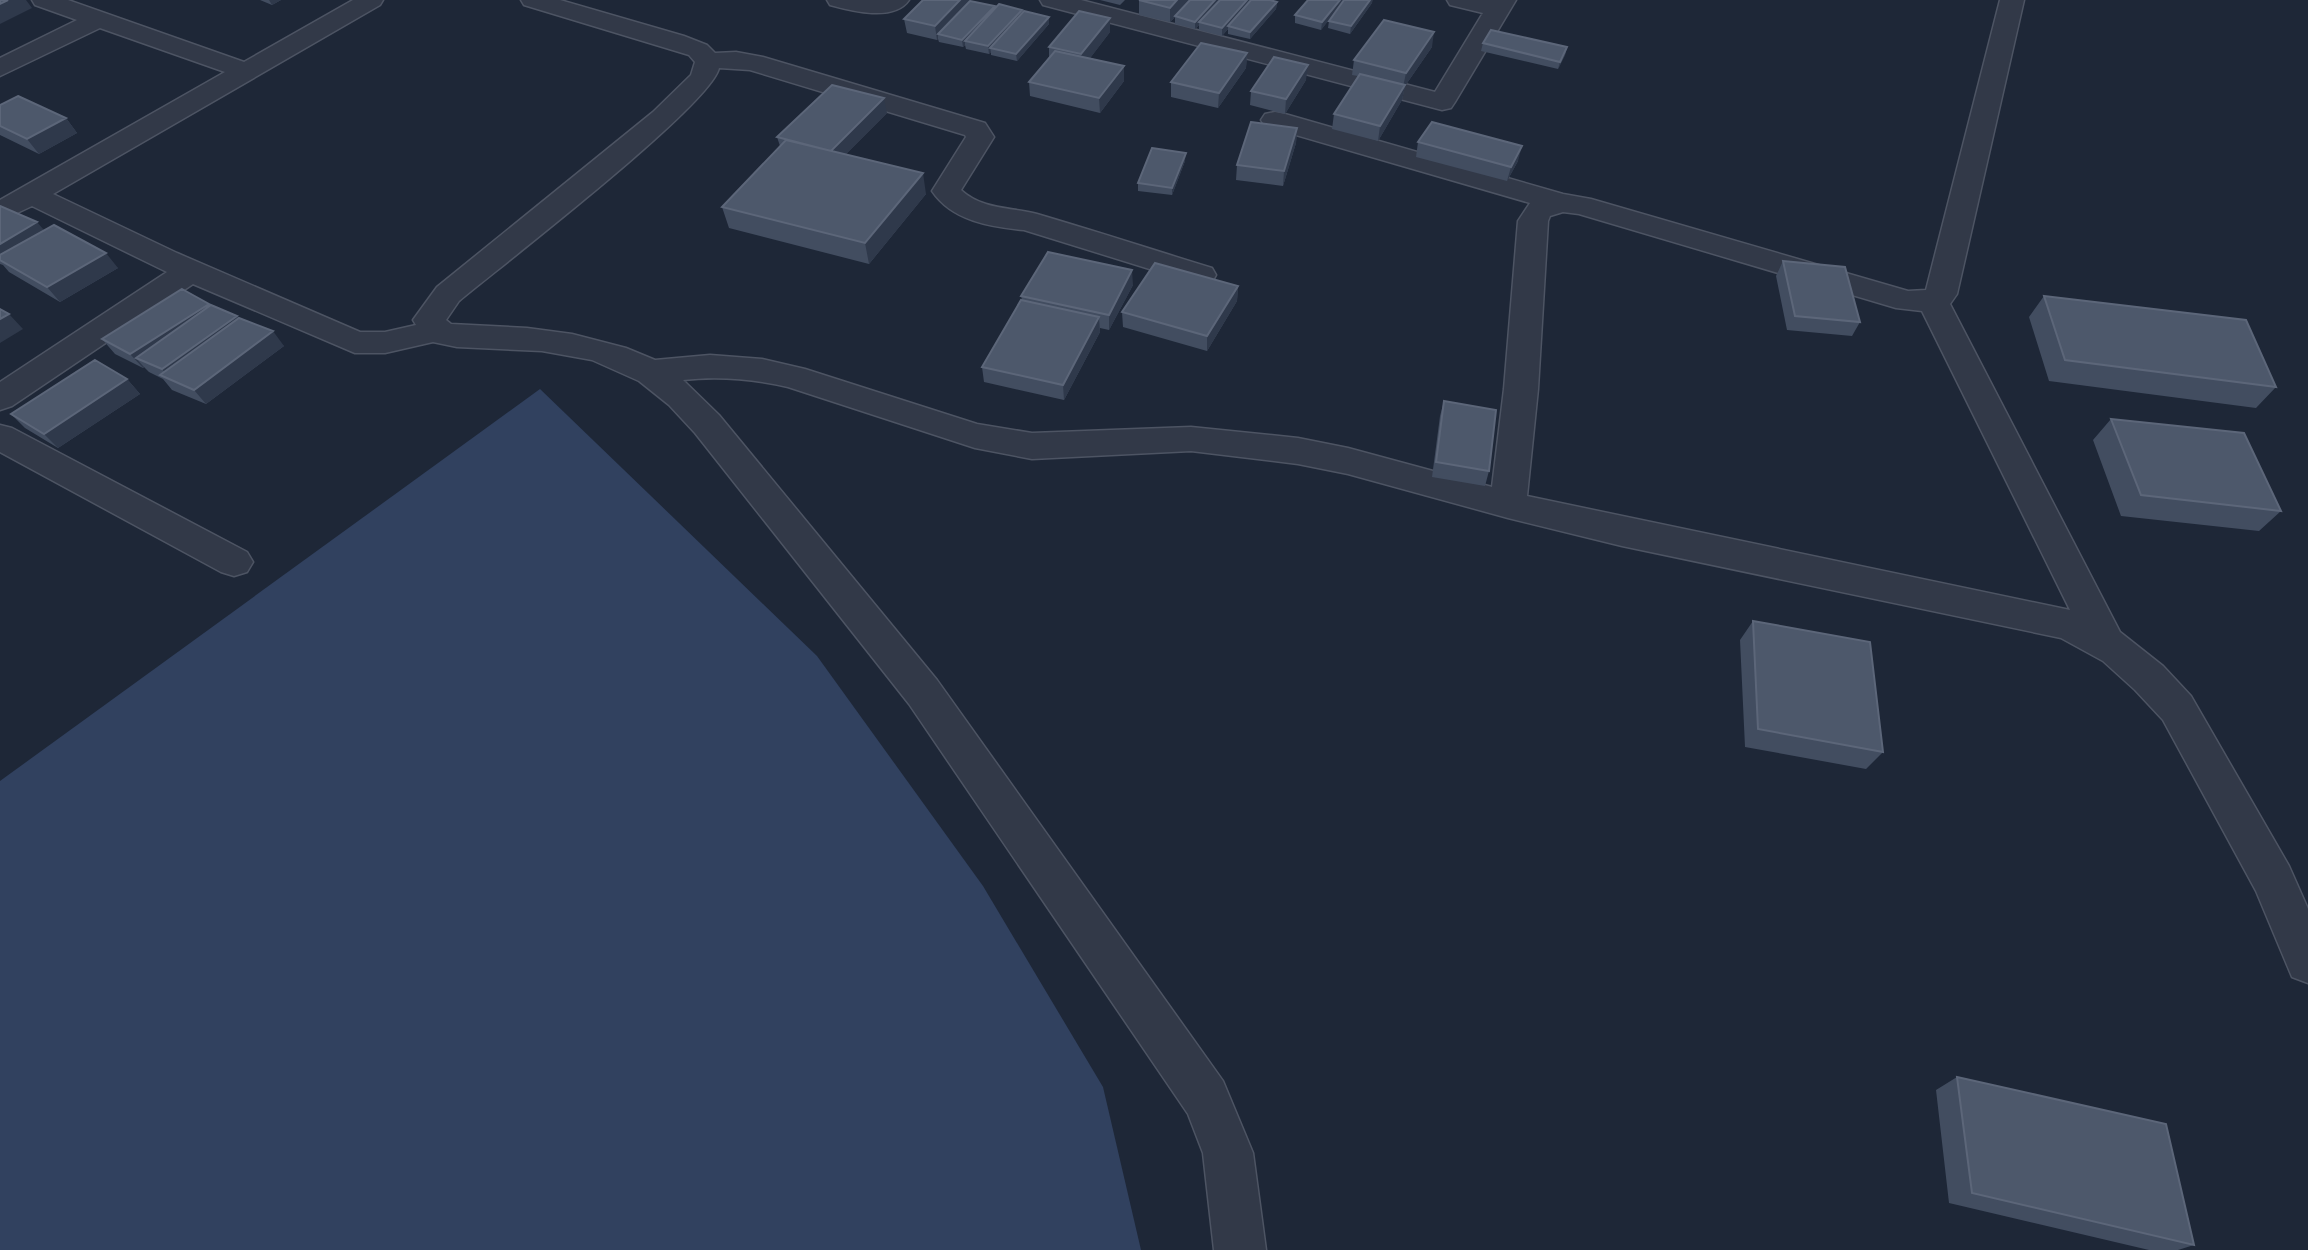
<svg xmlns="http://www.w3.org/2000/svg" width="2308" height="1250" font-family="'Open Sans',sans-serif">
<rect width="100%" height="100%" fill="#1e2737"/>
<!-- water -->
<path fill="#31415f" d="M540,389L817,656L983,886L1103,1087L1141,1250H0V781Z"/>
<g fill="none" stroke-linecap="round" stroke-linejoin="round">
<defs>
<path id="minor" d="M32,0H68L244,62L353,0H383L380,5L53,194L177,253L360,332H385L416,325L413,320L437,287L653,112L691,75L695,62L689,55L524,5L521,0H560L684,36L707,45L715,53L736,52L763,57L985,123L994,137L961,190C983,210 1010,207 1037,214C1095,231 1153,250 1212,268L1216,275L1212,282L1201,285L1024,230C991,227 952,221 932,191L966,137L965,135L750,70L719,68C711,105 501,266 459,301L446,320L451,324L527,328L572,334L626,348L655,360L710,355L762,359L805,369L977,424L1032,433L1191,427L1298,438L1348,448L1492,487L1504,389L1518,221L1530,203L1265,126L1261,120L1265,114L1275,112L1285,114L1563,194L1591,199L1908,291L1926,290L2000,0H2024L1957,294L1950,304L2120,632L2163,666L2191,696L2289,866L2308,909V983L2292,977L2256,891L2163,720L2135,690L2103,661L2061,638L1622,546L1508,518L1348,474L1298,464L1191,451L1032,459L975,448L788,387C753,379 719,376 683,380L719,415L937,680L1223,1081L1253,1153L1266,1250H1214L1203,1153L1188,1114L909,704L695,433L669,405L639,381L592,360L542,351L457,347L433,342L385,353H355L193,284L12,406L0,410V382L167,272L32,206L0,221V200L225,72L100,28L0,76V58L77,20L35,5ZM1563,212L1579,214L1896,308L1922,311L2070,610L1527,496L1538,389L1548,221L1550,216Z
M827,0H909C894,22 852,11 830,5Z
M1040,0H1081L1435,92L1483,13L1450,5L1447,0H1516L1455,102L1451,108L1442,110L1043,5Z
M0,425L12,428L247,552L253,562L247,572L234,576L221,572L0,452Z"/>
</defs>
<!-- minor casing -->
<use href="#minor" stroke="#4d5463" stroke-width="3"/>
<!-- minor -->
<use href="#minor" fill="#323948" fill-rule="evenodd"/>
</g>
<!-- wall -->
<path fill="#424d60" d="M260,0H281L272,5Z
M923,0H969V1L995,6V9L1022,10L1023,12L1049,24L1017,61L991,55V52L989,54L966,49L965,45L963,47L939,42L938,39L937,40L907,33L904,19Z
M1100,0H1125L1120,5Z
M1139,0L1277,2L1276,9L1250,39L1228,34V29L1222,36L1199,30V25L1195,29L1175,24V17L1170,22L1139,15Z
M1372,3L1350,34L1328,28L1329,21L1336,10L1321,30L1295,23V15Z
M1110,32L1090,58L1124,66V81L1100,113L1030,96L1029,82L1049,57V47Z
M1483,43L1567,47L1565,55L1558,69L1481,51Z
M1432,47L1405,86L1402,100L1378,141L1332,129L1334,114L1358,76L1352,75L1354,60Z
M1247,53L1246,68L1218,108L1171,97V82Z
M1306,80L1285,114L1250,105L1251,91Z
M0,105L66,118L77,133L39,154L0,135Z
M887,113L846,154L926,194L869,264L729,228L722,207L780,146L777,137Z
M1297,128L1296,143L1283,186L1236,180L1237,165Z
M1418,142L1518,161L1507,181L1416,157Z
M1185,161L1172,195L1138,191V183Z
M0,206L44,231L118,268L60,302L9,272L3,265L0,264Z
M1783,261L1860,322L1852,336L1787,330L1776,276Z
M1133,285L1109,330L1100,328V332L1064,400L984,382L982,367L1022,300L1021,296Z
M1238,286L1237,301L1207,351L1123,327L1122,312Z
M2044,296L2276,387L2256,408L2049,381L2029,317Z
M210,306L237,316L239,318L284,346L206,404L172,390L163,379L149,372L144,367L143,368L115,354L102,339Z
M127,379L140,394L58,448L25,428L11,414Z
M1444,401L1489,471L1485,486L1432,477L1440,416Z
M2111,419L2281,511L2259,531L2121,516L2093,440Z
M1753,621L1883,752L1866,769L1745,747L1740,640Z
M1957,1077L2194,1245L2178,1250H2149L1949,1203L1936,1090Z"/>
<!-- shaded-wall -->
<path fill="#2f394b" d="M8,0H26L32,8L0,24V4Z
M269,0H281L272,5Z
M960,0H969L970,7L938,34V39L937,40L935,26Z
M1177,0H1191L1170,22V8Z
M1215,0H1222L1199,22V25L1195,29V22Z
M1247,0H1252L1228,26V29L1222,36V28Z
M1340,0H1345L1321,30L1322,22Z
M1370,0H1373L1372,3L1350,34L1351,26Z
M1277,2L1276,9L1250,39V32Z
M995,6L996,14L965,41V45L963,47L962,40Z
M1022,10L1023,17L990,48L991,52L989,54L988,46Z
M1049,17V24L1017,61L1016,54Z
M1110,18V32L1082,69L1081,54Z
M1434,32L1432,47L1405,86L1402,100L1378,141L1380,126L1403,87L1406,73Z
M1567,47L1565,55L1558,69L1560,62Z
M1247,53L1246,68L1218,108L1219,93Z
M1308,65L1306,80L1285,114L1286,99Z
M1124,66V81L1100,113L1099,98Z
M884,98L887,113L834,166L831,151Z
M66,118L77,133L39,154L27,139Z
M1297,128L1296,143L1283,186L1284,171Z
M1522,146L1518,161L1507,181L1511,167Z
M1186,153L1185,161L1172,195V188Z
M923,173L926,194L869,264L865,243Z
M37,222L50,237L0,260V244Z
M106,253L118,268L60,302L47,287Z
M1132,270L1133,285L1109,330V315Z
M1238,286L1237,301L1207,351V336Z
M209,304L220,319L136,358L144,367L143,368L130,354Z
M9,314L23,329L0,343V319Z
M237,316L248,331L171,380L162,369Z
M1099,317L1100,332L1064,400L1063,385Z
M273,331L284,346L206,404L194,390Z
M127,379L140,394L58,448L44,434Z"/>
<!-- building -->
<path fill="#4d586b" stroke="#5c6679" stroke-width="2" d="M0,0H8L0,4Z
M923,0H960L935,26L904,19Z
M1139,0H1177L1170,8Z
M1190,0H1215L1195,22L1175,16Z
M1220,0H1247L1222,28L1199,22Z
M1251,0H1270L1277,2L1250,32L1228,26Z
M1308,0H1340L1322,22L1295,15Z
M1344,0H1370L1351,26L1329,21Z
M970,1L995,6L962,40L938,34Z
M999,4L1022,10L988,46L965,41Z
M1024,11L1049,17L1016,54L990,48Z
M1079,11L1110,18L1081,54L1049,47Z
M1384,20L1434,32L1406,73L1354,60Z
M1491,30L1567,47L1560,62L1483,43Z
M1201,43L1247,53L1219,93L1171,82Z
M1055,51L1124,66L1099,98L1029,82Z
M1274,57L1308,65L1286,99L1251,91Z
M1360,74L1405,85L1380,126L1334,114Z
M832,85L884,98L831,151L777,137Z
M18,96L66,118L27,139L0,126V105Z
M1251,122L1297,128L1284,171L1237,165Z
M1432,122L1522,146L1511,167L1418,142Z
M786,140L923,173L865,243L722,207Z
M1152,148L1186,153L1172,188L1138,183Z
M0,206L37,222L0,244Z
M54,225L106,253L47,287L0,260V255Z
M1048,252L1132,270L1109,315L1021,296Z
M1783,261L1845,267L1860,322L1795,316Z
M1155,263L1238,286L1207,336L1122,312Z
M182,289L209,304L130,354L102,339Z
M2044,296L2246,320L2276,387L2065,360Z
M1021,300L1099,317L1063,385L982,367Z
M211,305L237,316L162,369L136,358Z
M0,309L9,314L0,319Z
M239,318L273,331L194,390L160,375Z
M95,360L127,379L44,434L11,414Z
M1444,401L1496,410L1489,471L1436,462Z
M2111,419L2244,433L2281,511L2141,495Z
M1753,621L1870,642L1883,752L1758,729Z
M1957,1077L2166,1124L2194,1245L1972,1193Z"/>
</svg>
